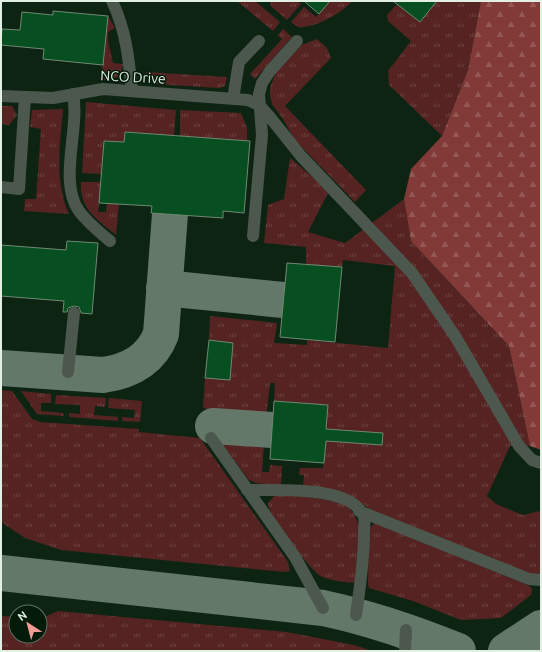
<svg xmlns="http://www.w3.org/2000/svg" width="542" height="652" font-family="Ubuntu,sans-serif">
<defs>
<pattern id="grass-tufts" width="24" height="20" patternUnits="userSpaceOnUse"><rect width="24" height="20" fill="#552321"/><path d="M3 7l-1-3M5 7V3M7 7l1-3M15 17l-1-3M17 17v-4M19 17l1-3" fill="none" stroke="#6d4341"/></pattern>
<pattern id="forest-firs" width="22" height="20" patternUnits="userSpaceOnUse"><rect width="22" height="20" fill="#813a37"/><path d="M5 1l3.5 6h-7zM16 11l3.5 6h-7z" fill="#935754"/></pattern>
</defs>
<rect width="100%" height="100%" fill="#0d2413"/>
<!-- grass -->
<path fill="url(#grass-tufts)" d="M237,1H255L280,22L273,31Z
M269,1H297L301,4L287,20L272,7Z
M330,1H352C343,13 313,29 298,27L291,22L304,7L316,17Z
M437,1H481L468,70L442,136L389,85L388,71L411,41L388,21L387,15L397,4L420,22Z
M108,16L115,28L108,32V41L113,63L123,64L121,72L113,80H99L103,65Z
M283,29L292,37L255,79L250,74L282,39L278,35Z
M317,39L327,48L331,58L285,106L366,190L355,202L294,139L283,119L272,104L270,96V88L276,72L302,45Z
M146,72L227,77L225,86L219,88L155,84L147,78Z
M86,102L176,110L174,136L125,132L124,142L104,141L101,174L82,173Z
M1,106H12L17,115L9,125L1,124Z
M63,109C60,144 54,181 69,214L24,211L25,199H36L41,129L30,127L32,110Z
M180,110L241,113L247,128V141L180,136Z
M290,158L329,191L308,232L345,243L404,199L411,241L509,346L530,446H510L487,496L496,504L523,515L540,511L541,509V576H534L372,510C343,491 338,490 303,487L304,475H299L300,468H323L326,441L382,445L383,433L326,429L328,405L274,401L275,383H270L266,418L214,414L203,407L205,378L230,380L233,343L209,340L210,316L277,323L274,343L307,345V340L388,348L395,266L343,260L342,267L306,265V247L264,243L268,205L284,199Z
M81,182H101L98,212H106L107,203L119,204L116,235C97,219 79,209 81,182Z
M1,390L12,391L32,419L40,422L139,429V432L200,438L288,562L290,571L285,572L61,550L25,538L1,522Z
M21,391L51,394V403H41V411L64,413L63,416L37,414Z
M56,395L106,398L105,407L95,406L94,415L118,417V421L69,417V413L80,414V405L55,404Z
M109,398L142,401L140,422L122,421V417L134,418L135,410L108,408Z
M222,439L264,443L262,472H269L270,465L282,466L281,486L256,483L249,480L223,445Z
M275,495C289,495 339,498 349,508C354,513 357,520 359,527L355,582C349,584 323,579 319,575C307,565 268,517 268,503Z
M375,523L530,586L532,590L531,595L501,618L461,620L413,601L369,588L368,584L369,528Z
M58,611L287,632L354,645L372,651H1V616L16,617V636H40V619Z"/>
<!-- forest -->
<path fill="url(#forest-firs)" d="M481,1H541V450L530,446L509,346L411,241L404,199L411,169L442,136L468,70Z"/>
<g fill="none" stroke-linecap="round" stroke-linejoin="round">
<!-- taxiway -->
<path stroke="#647869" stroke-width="36" d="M164,288L283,300
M1,368L103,375C130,371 151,360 161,334L170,214
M213,426L272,430
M1,573L323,608C370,618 414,633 458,651
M506,651L541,628"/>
</g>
<!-- building -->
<path fill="#074e21" stroke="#6f8973" d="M304,1H330L319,14Z
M393,1H437L420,22Z
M53,11L108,16L103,65L43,59L44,49L1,45L2,29L20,30L22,12L53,15Z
M125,132L250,141L244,213L223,211V218L151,213L152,206L99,203L104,141L124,142Z
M67,241L98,243L92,314L81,313L79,307L74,306L68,308L67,312H63L64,301L1,296V245L66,250Z
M287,263L342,267L335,342L280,337Z
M209,340L233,343L230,380L205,378Z
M274,401L328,405L326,429L383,433L382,445L326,441L324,463L270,459Z"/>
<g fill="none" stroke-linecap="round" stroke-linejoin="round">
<!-- minor -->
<path stroke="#4c574e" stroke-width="12" d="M112,1C126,30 129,60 132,91
M73,94C80,129 58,181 79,211C88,223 99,232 110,241
M1,96L53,98L103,89L248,100L259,105L269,116L301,156L412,273L455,336L519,446L532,460L541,463
M233,99L239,62L259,41
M1,187L19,189L25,97
M253,236L262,135L259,94L262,83L270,71L297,41
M68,372L74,313
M211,438L295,557L323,608
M247,490C275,491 352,484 364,517C365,521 364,528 364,532C364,560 360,588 356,615
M359,511L529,579L541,580
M405,651L406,630"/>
</g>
<g text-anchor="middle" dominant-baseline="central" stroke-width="3" stroke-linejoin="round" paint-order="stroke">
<!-- street labels -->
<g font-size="14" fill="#e2f0e4" stroke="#041b0a">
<text transform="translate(133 77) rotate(3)">NCO Drive</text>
</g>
</g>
<!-- border -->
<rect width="542" height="652" fill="none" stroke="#e2f0e4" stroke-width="4"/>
<!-- north arrow -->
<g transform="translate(28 624) rotate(324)"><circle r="19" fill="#041b0a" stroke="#5d7061"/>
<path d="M0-3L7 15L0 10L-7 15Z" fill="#f59c95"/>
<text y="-6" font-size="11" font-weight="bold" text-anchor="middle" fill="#e2f0e4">N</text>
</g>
</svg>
